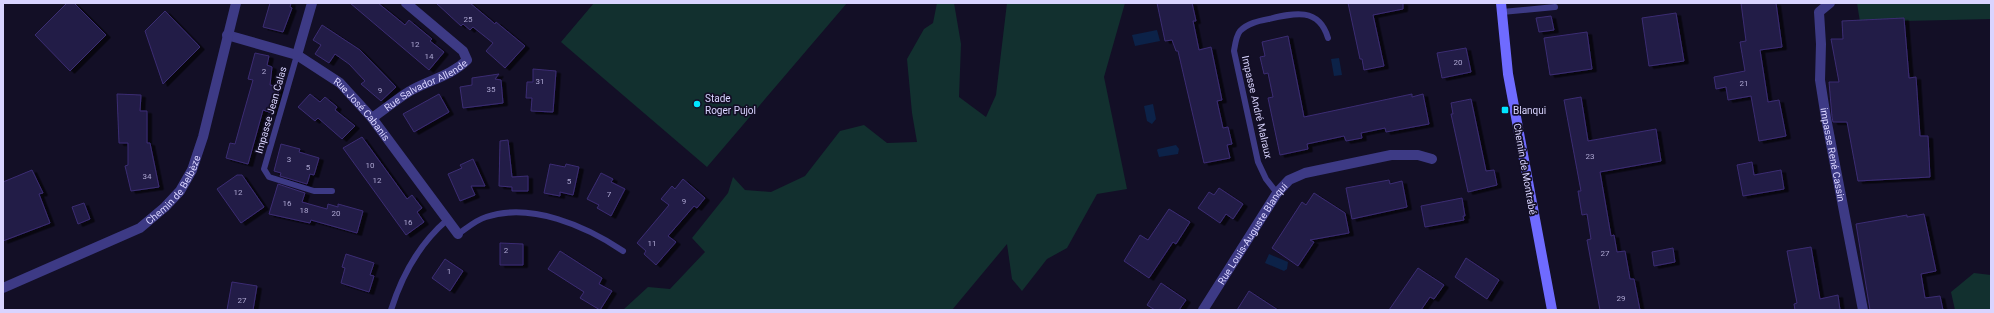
<svg xmlns="http://www.w3.org/2000/svg" width="1994" height="313" font-family="Roboto,sans-serif">
<defs>
<filter id="shadow"><feDropShadow dx="4.5" dy="2.5" stdDeviation="0" flood-color="#0009"/></filter>
</defs>
<rect width="100%" height="100%" fill="#130f26"/>
<!-- green -->
<path fill="#12302f" d="M594,3H847L707,167L561,42Z
M937,3H954L961,44L959,97L986,117L996,95L1007,3H1125L1104,77L1127,189L1097,194L1067,248L1047,259L1022,291L1012,279L1007,244L952,310H623L648,287L670,289L705,252L692,238L728,193L733,177L745,190L771,192L805,176L840,131L864,125L887,143L917,142L912,113L907,59L924,29L933,23Z
M1857,3H1991V19L1860,22Z
M1974,273L1991,275V310H1955L1951,292Z"/>
<!-- water -->
<path fill="#0c2248" d="M1157,30L1160,41L1135,46L1132,35Z
M1339,58L1342,75L1334,76L1331,59Z
M1153,104L1156,119L1152,124L1147,121L1144,106Z
M1176,145L1179,149L1178,154L1159,157L1157,150L1158,149Z
M1269,254L1288,262L1287,269L1284,271L1265,263Z"/>
<!-- building -->
<path fill="#241b47" stroke="#3b2d73" filter="url(#shadow)" d="M67,3H74L106,35L70,71L35,35Z
M270,3H291L290,7L292,8L283,32L263,27Z
M350,3H378L405,25L409,20L432,39L430,41L444,52L429,70Z
M436,3H470L495,24L496,22L525,46L505,68L486,51L493,43L473,27L470,30L463,24L461,26Z
M1157,3H1192L1196,21H1193L1199,50L1211,47L1222,100L1217,101L1223,128L1228,127L1232,144L1227,145L1230,158L1204,163L1178,51H1176L1172,40L1165,41Z
M1348,3H1403V9L1373,15L1384,66L1364,70L1362,59H1360Z
M1741,3H1776L1782,47L1760,50L1768,102L1779,100L1786,136L1759,141L1751,96L1728,100L1726,87L1716,89L1714,77L1745,71L1740,42L1746,41Z
M165,11L200,47L163,84L145,31Z
M1676,13L1684,61L1649,66L1642,18Z
M1551,16L1554,30L1539,32L1536,18Z
M1904,18L1909,78L1916,77L1920,136H1928L1930,177L1858,181L1847,122H1833L1832,117L1829,82H1839L1831,39H1843L1842,21Z
M322,25L360,50L396,87L381,101L361,84L365,81L349,64L335,54L329,63L315,54L321,45L313,40Z
M1587,32L1592,69L1550,75L1544,38Z
M1288,36L1304,117L1412,94V97L1423,94L1429,124L1386,132L1385,128L1361,133L1362,138L1346,141L1344,136L1307,144L1308,149L1280,155L1268,98L1273,97L1268,73L1264,74L1260,57L1265,56L1262,42Z
M1466,48L1471,72L1442,78L1437,53Z
M255,53L269,56L267,65L272,67L270,85L280,87L272,113L263,110L248,164L226,158L230,143L235,144L243,115L253,80L248,79Z
M533,69L556,71L553,112L531,111L532,98H526L527,82H533Z
M499,74L495,79L501,80L503,103L463,108L460,87L472,85V78Z
M117,94L141,95L140,111H147V143H150L159,187L131,191L125,166L128,165V143H119Z
M310,94L320,102L325,97L337,107L335,110L355,126L342,139L318,118L315,121L298,107Z
M439,94L449,112L414,132L403,114Z
M1581,97L1588,141L1656,129L1661,161L1600,172L1611,236L1614,235L1617,252L1625,251L1630,279H1634L1640,310H1600L1587,240L1591,239L1587,214L1582,215L1578,191H1581L1564,100Z
M1471,99L1486,171L1494,170L1497,185L1468,192L1451,114H1453L1451,103Z
M362,137L407,199L412,195L422,208L417,212L424,222L406,235L343,148Z
M508,140L512,177L528,176V191H512V187L499,186L500,141Z
M281,144L300,149L299,152L319,158L314,175L310,174L307,184L280,176L281,173L274,171Z
M473,159L485,186H471L475,195L460,201L448,174L462,168L460,165Z
M1752,162L1754,175L1781,170L1784,189L1743,196L1737,165Z
M550,164L565,167L566,164L579,167L573,195L560,192V196L544,193Z
M32,170L43,193L39,194L50,223L3,241V182Z
M601,173L613,179L611,182L625,189L611,216L597,208L599,205L587,199Z
M237,175H242L264,207L241,223L217,189Z
M683,179L705,198L697,208L694,206L668,236L676,242L656,265L644,254L646,251L637,243L669,205L661,199L672,186L675,189Z
M1389,180L1390,184L1402,181L1407,207L1352,219L1346,188Z
M278,184L305,193L302,202L327,209L328,204L338,207V204L363,211L357,233L311,220L310,223L269,214Z
M1219,188L1243,204L1233,219L1226,214L1220,223L1198,208L1209,192L1214,195Z
M1314,193L1345,213L1349,233L1310,240L1314,242L1298,266L1272,248L1302,202L1306,205Z
M1462,198L1465,216H1463L1464,220L1425,227L1421,206Z
M84,203L90,219L78,224L72,207Z
M1169,209L1190,222L1176,244L1173,242L1149,278L1124,261L1140,235L1148,240Z
M1924,214L1936,271L1921,274L1925,298L1940,296L1943,310H1870L1856,224L1907,215V217Z
M500,243L523,244V265H500Z
M1811,247L1820,299L1838,295L1840,310H1795L1794,304L1797,303L1787,251Z
M1673,248L1675,262L1654,266L1652,252Z
M560,251L602,278L599,284L612,291L600,310L580,298L584,292L548,269Z
M346,254L374,263L370,275L374,276L369,292L341,283L345,268L342,267Z
M1466,258L1499,280L1487,299L1455,277Z
M445,259L463,271L450,291L432,278Z
M1418,268L1444,285L1434,299L1430,297L1421,310H1389Z
M232,282L257,286L253,310H227Z
M1161,283L1186,300L1179,310H1155L1147,305Z
M1249,291L1278,310H1237Z"/>
<g fill="none" stroke-linecap="round" stroke-linejoin="round">
<!-- lane -->
<path stroke="#3d3a85" stroke-width="6" d="M1502,12L1555,7
M297,55L264,169L269,177L314,191H332
M1277,193L1266,179L1258,162L1234,51C1235,45 1236,36 1240,31C1248,23 1259,21 1269,19C1294,13 1319,7 1328,38
M458,234C467,228 476,220 486,217C531,202 586,226 623,251
M391,310C402,275 419,244 447,220"/>
<!-- street -->
<g stroke="#3d3a85" stroke-width="10">
<path id="s1" d="M1830,3L1819,12L1821,44L1820,80L1826,118L1863,310"/>
<path id="s2" d="M227,35L297,55L340,83L372,118L458,234"/>
<path d="M297,55L312,3"/>
<path id="s3" d="M372,118C385,109 397,99 410,91C429,80 451,76 467,60L463,51L406,3"/>
<path id="s4" d="M3,288L140,228L165,207L180,191L192,170L203,137L236,3"/>
<path id="s5" d="M1203,310L1277,193L1289,180L1305,173L1391,155H1418L1432,159"/>
</g>
<!-- secondary -->
<path stroke="#6f6bff" stroke-width="10" d="M1501,3L1508,74L1552,310"/>
</g>
<!-- markers -->
<g fill="#00e5ff" stroke="#130f26" stroke-width="1.5">
<circle cx="697" cy="104" r="4"/>
<rect x="1501" y="106" width="8" height="8" rx="2"/>
</g>
<g text-anchor="middle" dominant-baseline="central" stroke-width="3.5" stroke-linejoin="round" paint-order="stroke">
<!-- number labels -->
<g font-size="8" fill="#aca6d1">
<text x="468" y="19">25</text>
<text x="415" y="44">12</text>
<text x="429" y="56">14</text>
<text x="1458" y="62">20</text>
<text x="264" y="71">2</text>
<text x="540" y="81">31</text>
<text x="1744" y="83">21</text>
<text x="491" y="89">35</text>
<text x="380" y="90">9</text>
<text x="1590" y="156">23</text>
<text x="289" y="159">3</text>
<text x="370" y="165">10</text>
<text x="308" y="167">5</text>
<text x="147" y="176">34</text>
<text x="377" y="180">12</text>
<text x="569" y="181">5</text>
<text x="238" y="192">12</text>
<text x="609" y="194">7</text>
<text x="684" y="201">9</text>
<text x="287" y="203">16</text>
<text x="304" y="210">18</text>
<text x="336" y="213">20</text>
<text x="408" y="222">16</text>
<text x="652" y="243">11</text>
<text x="506" y="250">2</text>
<text x="1605" y="253">27</text>
<text x="449" y="271">1</text>
<text x="1621" y="298">29</text>
<text x="242" y="300">27</text>
</g>
<!-- street labels -->
<g font-size="10" fill="#d9d4ff" stroke="#130f26">
<text stroke="none"><textPath href="#s3" startOffset="63">Rue Salvador Allende</textPath></text>
<text transform="translate(1257 107) rotate(77)">Impasse André Malraux</text>
<text transform="translate(271 110) rotate(-74)">Impasse Jean Calas</text>
<text stroke="none"><textPath href="#s2" startOffset="158">Rue José Cabanis</textPath></text>
<text stroke="none"><textPath href="#s1" startOffset="158">impasse René Cassin</textPath></text>
<text transform="translate(1525 169) rotate(80)">Chemin de Montrabé</text>
<text stroke="none"><textPath href="#s4" startOffset="201">Chemin de Belbèze</textPath></text>
<text stroke="none"><textPath href="#s5" startOffset="91">Rue Louis-Auguste Blanqui</textPath></text>
</g>
<!-- poi labels -->
<g font-size="10" fill="#d9d4ff" stroke="#130f26" text-anchor="start">
<text x="705" y="98">Stade<tspan x="705" dy="12">Roger Pujol</tspan></text>
<text x="1513" y="110">Blanqui</text>
</g>
</g>
<!-- border -->
<rect width="1994" height="313" fill="none" stroke="#d9d4ff" stroke-width="8"/>
</svg>
